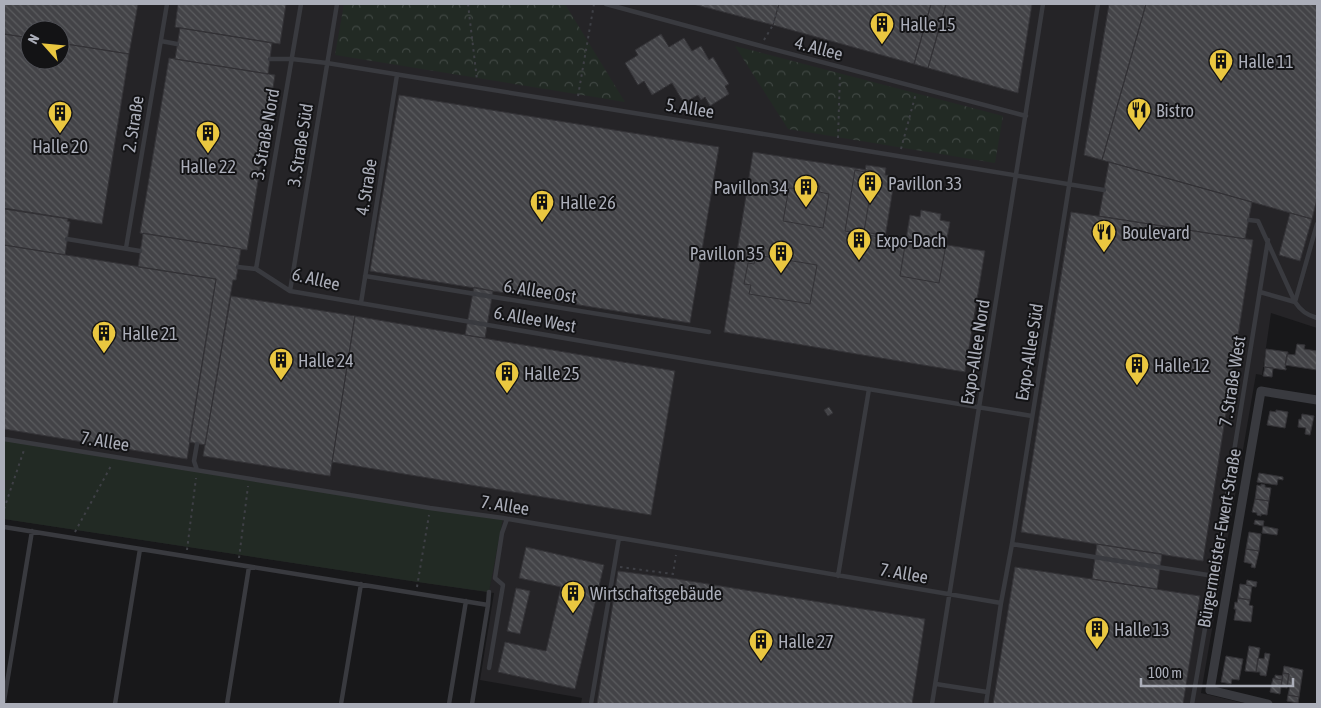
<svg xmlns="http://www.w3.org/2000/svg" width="1321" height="708" font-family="'Asap Condensed',sans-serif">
<defs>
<pattern id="forest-crowns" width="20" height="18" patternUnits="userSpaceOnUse" patternTransform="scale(1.25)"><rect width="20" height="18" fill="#222a24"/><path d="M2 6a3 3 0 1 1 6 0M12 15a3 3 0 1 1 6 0" fill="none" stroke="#3f4642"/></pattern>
<pattern id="building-back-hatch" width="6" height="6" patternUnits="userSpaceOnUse" patternTransform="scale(1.25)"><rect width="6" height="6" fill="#434347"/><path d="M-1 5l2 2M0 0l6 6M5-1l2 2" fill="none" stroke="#5b5c5f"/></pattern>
</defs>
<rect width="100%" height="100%" fill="#18181a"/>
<!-- built -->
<path fill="#252427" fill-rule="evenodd" d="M4,4H1317V328L1271,313L1262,375L1256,374L1201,693L1247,704H581L582,698L480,680L494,593L418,582L4,519ZM30,30H60V60H30Z"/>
<!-- grass -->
<path fill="#222a24" d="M4,439L503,518L489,592L418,582L4,519Z"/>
<!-- forest -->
<path fill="url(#forest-crowns)" d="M344,4H565L625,102L335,55Z
M735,46L1003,116L995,163L788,129Z"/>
<!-- building -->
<path fill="url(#building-back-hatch)" stroke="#333236" d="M4,4H138L129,54L60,43V30H30V38L4,34Z
M178,4H286L280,44L175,27Z
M693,4H779L773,25Z
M779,4H931L914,64L773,25Z
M931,4H946L928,68L914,64Z
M946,4H1032L1018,93L928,68Z
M1109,4H1146L1102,160L1084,155Z
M1146,4H1317V199L1312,219L1102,160Z
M180,28L272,43L268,74L175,59Z
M4,34L30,38V60H60V43L129,54L102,224L4,208Z
M661,34L669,47L684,38L692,51L701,46L709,60L713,57L729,84L725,86L729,94L710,106L705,97L701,100L698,95L684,103L672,83L652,95L644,81L638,85L625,63L638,55L635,50Z
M169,58L275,75L247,250L140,233Z
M399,95L719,147L690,323L370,271Z
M753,152L874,171L864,232L985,251L965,372L724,332Z
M1109,162L1252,202L1245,239L1099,216Z
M866,165L886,168L885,175L895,176L885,238L845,231L855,170L865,172Z
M800,183L820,186L819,192L829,194L823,228L783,221L789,188L799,189Z
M4,209L68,219L67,221L70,222L65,255L4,245Z
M921,210L941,214L940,220L950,222L939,283L900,276L910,215L920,217Z
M1071,212L1253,240L1203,561L1021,532Z
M1290,213L1312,219L1300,261L1279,255Z
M143,233L241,249L236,280H233L205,445L189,442L216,279L138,267Z
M4,245L216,279L187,459L4,429Z
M756,255L817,265L810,304L749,294L751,285L744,284L748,263L754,264Z
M474,287L493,291L485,338L465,335Z
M231,296L355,316L330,476L203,456Z
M355,316L675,371L651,515L332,462Z
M1297,344L1305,345L1304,349L1317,351V370L1285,365L1287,354L1295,355Z
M1266,349L1288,352L1285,368H1286V370L1264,367Z
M1265,367L1273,368L1272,377L1263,376Z
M829,407L833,413L828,416L824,410Z
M1276,410L1288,412L1285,428L1267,425L1270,411L1276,412Z
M1302,414L1314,416L1310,435L1305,434L1306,428L1298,427L1299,419L1301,420Z
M1259,473L1283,477V480L1278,479L1277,485L1257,482Z
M1261,484L1265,485V487L1271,488L1269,501L1255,499L1257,485L1261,486Z
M1255,499L1269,501L1267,515L1261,514V516L1257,515V513L1252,512Z
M1255,520L1264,521L1263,526L1254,524Z
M1263,526L1278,529L1277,535L1262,533Z
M1249,532L1261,534L1259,551L1246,549Z
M1097,544L1162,554L1157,589L1092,579Z
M526,547L604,565L575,689L498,672L505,642L546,651L561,587L519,578Z
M1246,549L1259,551L1255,568L1251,567L1252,564L1244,562Z
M1015,567L1200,596L1183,704H993Z
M618,571L671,578L925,619L912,704H597Z
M1247,580L1257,582L1256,587L1246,585Z
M1240,584L1252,586L1250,600L1238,598Z
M516,588L530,591L520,634L507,631Z
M1238,598L1250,600L1249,605L1253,606L1251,622L1234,620L1236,609H1234L1235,602L1237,603Z
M1249,646L1260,648L1256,672L1245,671Z
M1265,653L1270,654L1266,676L1260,675V672H1256L1258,658L1264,659Z
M1226,656L1243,659L1239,680L1232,679L1231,684L1221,682Z
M1284,666L1303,670L1299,697L1288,695L1290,686H1287L1289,674L1283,673Z
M1283,673L1289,674L1287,688L1281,687Z
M1275,675L1283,676L1282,680L1275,679Z
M1273,678L1282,680L1280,694L1270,692Z
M1288,695L1299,697L1298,703L1287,701Z"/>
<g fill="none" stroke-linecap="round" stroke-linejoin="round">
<!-- path -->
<path stroke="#3f4046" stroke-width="2" stroke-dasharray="2.5 4" stroke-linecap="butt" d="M468,4L477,80
M764,40L773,25L779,4
M578,96L594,4
M838,138L840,73
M901,149L916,93
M4,509L24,450
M75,532L112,464
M187,550L196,478
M239,558L248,486
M620,567L673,574L676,555
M417,587L429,515"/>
<!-- service -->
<path stroke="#393a3f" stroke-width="4.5" d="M606,4L761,46L1026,116
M161,41L177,44
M270,59H292L327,63L837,146L1104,190
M1249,220L1258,221L1295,302C1301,311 1307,315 1317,318
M67,239L140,251
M126,248L167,4
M238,267L256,269L290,291L704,362L1032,416
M256,269L301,4
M365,276L709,332
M290,291L337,4
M1260,292L1295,302L1317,224
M361,303L397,75
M4,439L430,508L503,518L1001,603
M197,444L194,461L197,470
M4,527L488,605
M1012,544L1214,576
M838,576L869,389
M489,668L503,585L495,578L502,533L507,519
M936,684L987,692
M4,701L32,531
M115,704L140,549
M227,704L249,567
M341,704L361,584
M449,704L466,601
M472,704L488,605L489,592
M591,704L619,538
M932,704L1043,4
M986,704L1001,603L1012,544L1098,4
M1192,704L1214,576L1268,240"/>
<!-- minor -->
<path stroke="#393a3f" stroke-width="9" d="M1268,704L1210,690L1261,391L1317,400"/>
</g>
<!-- icons -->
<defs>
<symbol id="building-pin" viewBox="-11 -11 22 30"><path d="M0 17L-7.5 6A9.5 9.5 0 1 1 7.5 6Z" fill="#eac740" stroke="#131315"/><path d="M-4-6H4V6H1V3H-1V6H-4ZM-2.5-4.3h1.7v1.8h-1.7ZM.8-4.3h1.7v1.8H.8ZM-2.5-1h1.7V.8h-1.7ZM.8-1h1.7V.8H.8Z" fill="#111"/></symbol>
<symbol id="restaurant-pin" viewBox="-11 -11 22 30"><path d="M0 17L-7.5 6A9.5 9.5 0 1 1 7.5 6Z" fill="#eac740" stroke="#131315"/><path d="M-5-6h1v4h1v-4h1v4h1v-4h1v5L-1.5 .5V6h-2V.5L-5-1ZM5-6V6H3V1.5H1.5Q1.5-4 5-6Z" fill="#111"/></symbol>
</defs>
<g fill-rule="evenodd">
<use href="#building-pin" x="868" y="10" width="28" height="38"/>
<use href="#building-pin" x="1207" y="47" width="28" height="38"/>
<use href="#restaurant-pin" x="1125" y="96" width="28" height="38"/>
<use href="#building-pin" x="46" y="99" width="28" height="38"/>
<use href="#building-pin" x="194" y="119" width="28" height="38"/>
<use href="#building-pin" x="856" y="169" width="28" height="38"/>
<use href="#building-pin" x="792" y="173" width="28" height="38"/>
<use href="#building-pin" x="528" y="188" width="28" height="38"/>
<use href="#restaurant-pin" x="1090" y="218" width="28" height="38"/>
<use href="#building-pin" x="845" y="226" width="28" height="38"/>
<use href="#building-pin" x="767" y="239" width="28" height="38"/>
<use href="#building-pin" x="90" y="319" width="28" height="38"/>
<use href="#building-pin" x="267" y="346" width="28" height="38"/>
<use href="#building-pin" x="1123" y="351" width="28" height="38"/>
<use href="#building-pin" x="493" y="359" width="28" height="38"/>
<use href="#building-pin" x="559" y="579" width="28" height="38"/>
<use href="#building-pin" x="1083" y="615" width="28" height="38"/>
<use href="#building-pin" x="747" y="627" width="28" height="38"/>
</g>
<g text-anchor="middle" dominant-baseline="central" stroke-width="4" stroke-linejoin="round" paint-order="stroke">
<!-- poi labels -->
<g font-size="18" fill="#abaeb9" stroke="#131315" text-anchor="start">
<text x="900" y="24">Halle 15</text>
<text x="1238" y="61">Halle 11</text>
<text x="1156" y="110">Bistro</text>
<text x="60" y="146" text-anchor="middle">Halle 20</text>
<text x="208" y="166" text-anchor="middle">Halle 22</text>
<text x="888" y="183">Pavillon 33</text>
<text x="788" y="187" text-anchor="end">Pavillon 34</text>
<text x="560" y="202">Halle 26</text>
<text x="1122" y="232">Boulevard</text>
<text x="876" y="240">Expo-Dach</text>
<text x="764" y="253" text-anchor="end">Pavillon 35</text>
<text x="122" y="333">Halle 21</text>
<text x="298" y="360">Halle 24</text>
<text x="1154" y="365">Halle 12</text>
<text x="524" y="373">Halle 25</text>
<text x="590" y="593">Wirtschaftsgebäude</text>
<text x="1114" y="629">Halle 13</text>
<text x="778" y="641">Halle 27</text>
</g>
<!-- street labels -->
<g font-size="18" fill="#abaeb9" stroke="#131315">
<text transform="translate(819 48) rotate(15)">4. Allee</text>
<text transform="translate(690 108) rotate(9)">5. Allee</text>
<text transform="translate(133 124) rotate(-81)">2. Straße</text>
<text transform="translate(265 134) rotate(-80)">3. Straße Nord</text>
<text transform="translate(300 145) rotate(-81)">3. Straße Süd</text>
<text transform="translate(366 187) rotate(-81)">4. Straße</text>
<text transform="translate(316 279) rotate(13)">6. Allee</text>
<text transform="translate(540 291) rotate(9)">6. Allee Ost</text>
<text transform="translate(535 319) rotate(10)">6. Allee West</text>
<text transform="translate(975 352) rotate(-81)">Expo-Allee Nord</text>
<text transform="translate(1029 352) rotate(-81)">Expo-Allee Süd</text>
<text transform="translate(1232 381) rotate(-81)">7. Straße West</text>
<text transform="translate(105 441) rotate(9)">7. Allee</text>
<text transform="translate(505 505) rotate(9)">7. Allee</text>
<text transform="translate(1219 538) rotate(-80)">Bürgermeister-Ewert-Straße</text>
<text transform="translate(904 573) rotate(10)">7. Allee</text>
</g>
</g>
<!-- border -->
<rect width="1321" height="708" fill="none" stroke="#abaeb9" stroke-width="10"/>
<!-- north arrow -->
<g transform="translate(45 45) rotate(297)"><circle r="24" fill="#131315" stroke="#505157"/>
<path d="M0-4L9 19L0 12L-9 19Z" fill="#eac740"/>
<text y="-8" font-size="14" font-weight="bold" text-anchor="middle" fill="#abaeb9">N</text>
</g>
<!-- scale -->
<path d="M1141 678v8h152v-8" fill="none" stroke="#abaeb9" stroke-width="2.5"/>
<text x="1148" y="678" font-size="15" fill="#abaeb9" stroke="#131315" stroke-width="4" paint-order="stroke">100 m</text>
</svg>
